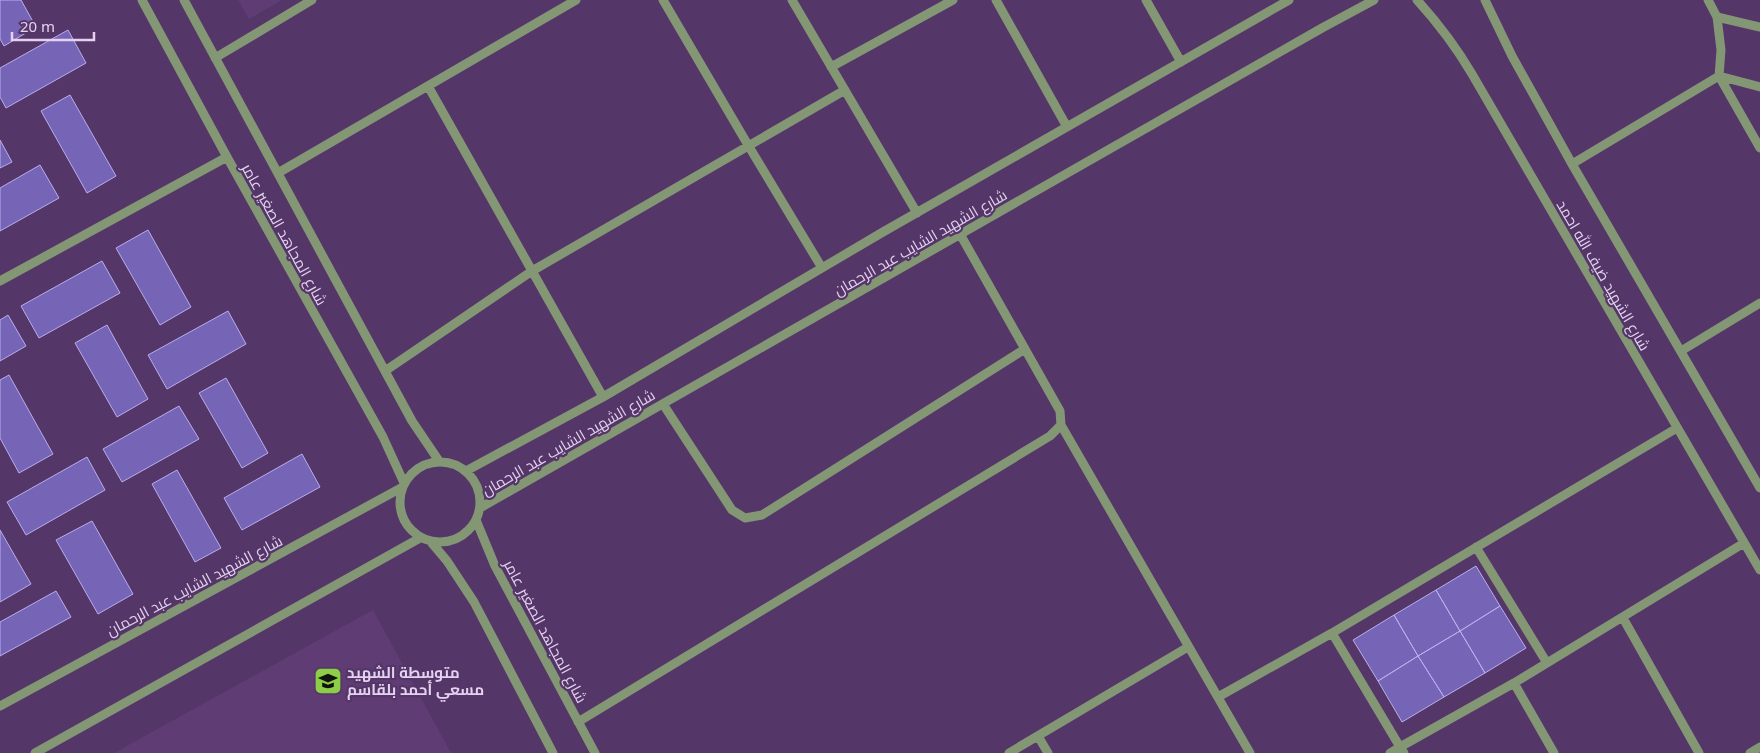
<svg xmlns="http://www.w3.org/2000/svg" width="1760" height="753" font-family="'Noto Sans',Cairo,sans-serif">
<rect width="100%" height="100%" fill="#553668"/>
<!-- built -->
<path fill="#603c75" d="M238,0H282L249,19Z
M373,610L451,753H114Z"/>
<!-- building -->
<path fill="#7665b6" stroke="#b8aeed" d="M0,0H21L36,27L4,46L0,39Z
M68,30L86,63L6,108L0,97V68Z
M70,95L116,176L87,193L41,111Z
M0,140L12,162L0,168Z
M40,165L59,198L0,231V188Z
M148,230L191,307L160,325L116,248Z
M102,261L120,293L39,338L21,306Z
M228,311L246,344L167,389L148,355Z
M8,315L26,346L0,361V320Z
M107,325L148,399L117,417L75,343Z
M9,375L53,454L19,473L0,438V380Z
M226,378L268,453L242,468L199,393Z
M179,406L199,439L122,482L103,449Z
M302,454L320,487L242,530L224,498Z
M87,457L105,490L26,535L7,502Z
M177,470L221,548L195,562L152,484Z
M92,521L133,594L98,614L56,540Z
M0,530L31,584L0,602Z
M1476,566L1500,606L1460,631L1436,590Z
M1436,590L1460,631L1418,656L1394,615Z
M56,591L71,617L0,656V622Z
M1500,606L1526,648L1485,673L1460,631Z
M1394,615L1418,656L1378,681L1353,640Z
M1460,631L1485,673L1444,697L1418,656Z
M1418,656L1444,697L1402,722L1378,681Z"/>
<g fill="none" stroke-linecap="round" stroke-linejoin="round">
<!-- minor -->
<path stroke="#839774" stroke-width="9" d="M142,0L227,157L383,437L404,483
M184,0L412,421L439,461
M663,0L748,145L822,268
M792,0L917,213
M996,0L1067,127
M1146,0L1181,62
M1417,0C1438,23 1456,47 1472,74L1760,570
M1485,0L1512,56L1572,164L1760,488
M1717,17L1760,27
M215,58L312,0
M831,67L953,0
M1719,76L1760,148
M1719,76L1760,87
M428,86L603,397
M1572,164L1719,76L1721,50L1717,17L1708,0
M278,173L576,0
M0,281L227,157
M1681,351L1760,303
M385,371L532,271L845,90
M663,404L732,510L745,518L762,515L1025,349
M1061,425L1250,753
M400 502a40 40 0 1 1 80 0a40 40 0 1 1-80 0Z
M466,471L603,397L883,232L1289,0
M480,508L1322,28L1374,0
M476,520L495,566L595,753
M431,542L447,561L474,602L553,753
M1476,547L1547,663
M1623,618L1699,753
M1514,683L1554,753
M1218,697L1332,633
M0,706L401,488
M578,722L1050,436L1061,425L1060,411L960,234
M1038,736L1048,753
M35,753L420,538
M1009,753L1188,647
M1390,753L1400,747L1332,633L1677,428
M1404,753L1400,747L1514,683L1744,543
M1750,753L1760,747"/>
</g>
<!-- icons -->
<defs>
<symbol id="school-square" viewBox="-11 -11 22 22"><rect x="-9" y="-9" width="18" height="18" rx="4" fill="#8cce45" stroke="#553668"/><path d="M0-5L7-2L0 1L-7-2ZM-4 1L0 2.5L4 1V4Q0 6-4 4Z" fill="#111"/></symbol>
</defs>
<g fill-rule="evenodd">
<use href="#school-square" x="312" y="665" width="32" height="32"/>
</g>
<g text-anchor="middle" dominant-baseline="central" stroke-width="4.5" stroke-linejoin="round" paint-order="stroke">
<!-- street labels -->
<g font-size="15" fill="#e4d2f0" stroke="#553668">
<text transform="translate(285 234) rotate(61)">شارع المجاهد الصغير عامر</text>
<text transform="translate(920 242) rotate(-30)">شارع الشهيد الشايب عبد الرحمان</text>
<text transform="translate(1604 275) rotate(60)">شارع الشهيد ضيف الله احمد</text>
<text transform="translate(568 442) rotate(-30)">شارع الشهيد الشايب عبد الرحمان</text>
<text transform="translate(194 585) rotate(-28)">شارع الشهيد الشايب عبد الرحمان</text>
<text transform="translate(546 631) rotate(62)">شارع المجاهد الصغير عامر</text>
</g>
<!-- poi labels -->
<g font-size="15" font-weight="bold" fill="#e4d2f0" stroke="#553668" text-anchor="start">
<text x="347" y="672">متوسطة الشهيد<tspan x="347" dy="17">مسعي أحمد بلقاسم</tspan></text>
</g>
</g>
<!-- scale -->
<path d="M12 32v8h82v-8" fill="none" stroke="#e4d2f0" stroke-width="2.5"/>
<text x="20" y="32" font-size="15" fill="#e4d2f0" stroke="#553668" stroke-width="4" paint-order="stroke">20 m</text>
</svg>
